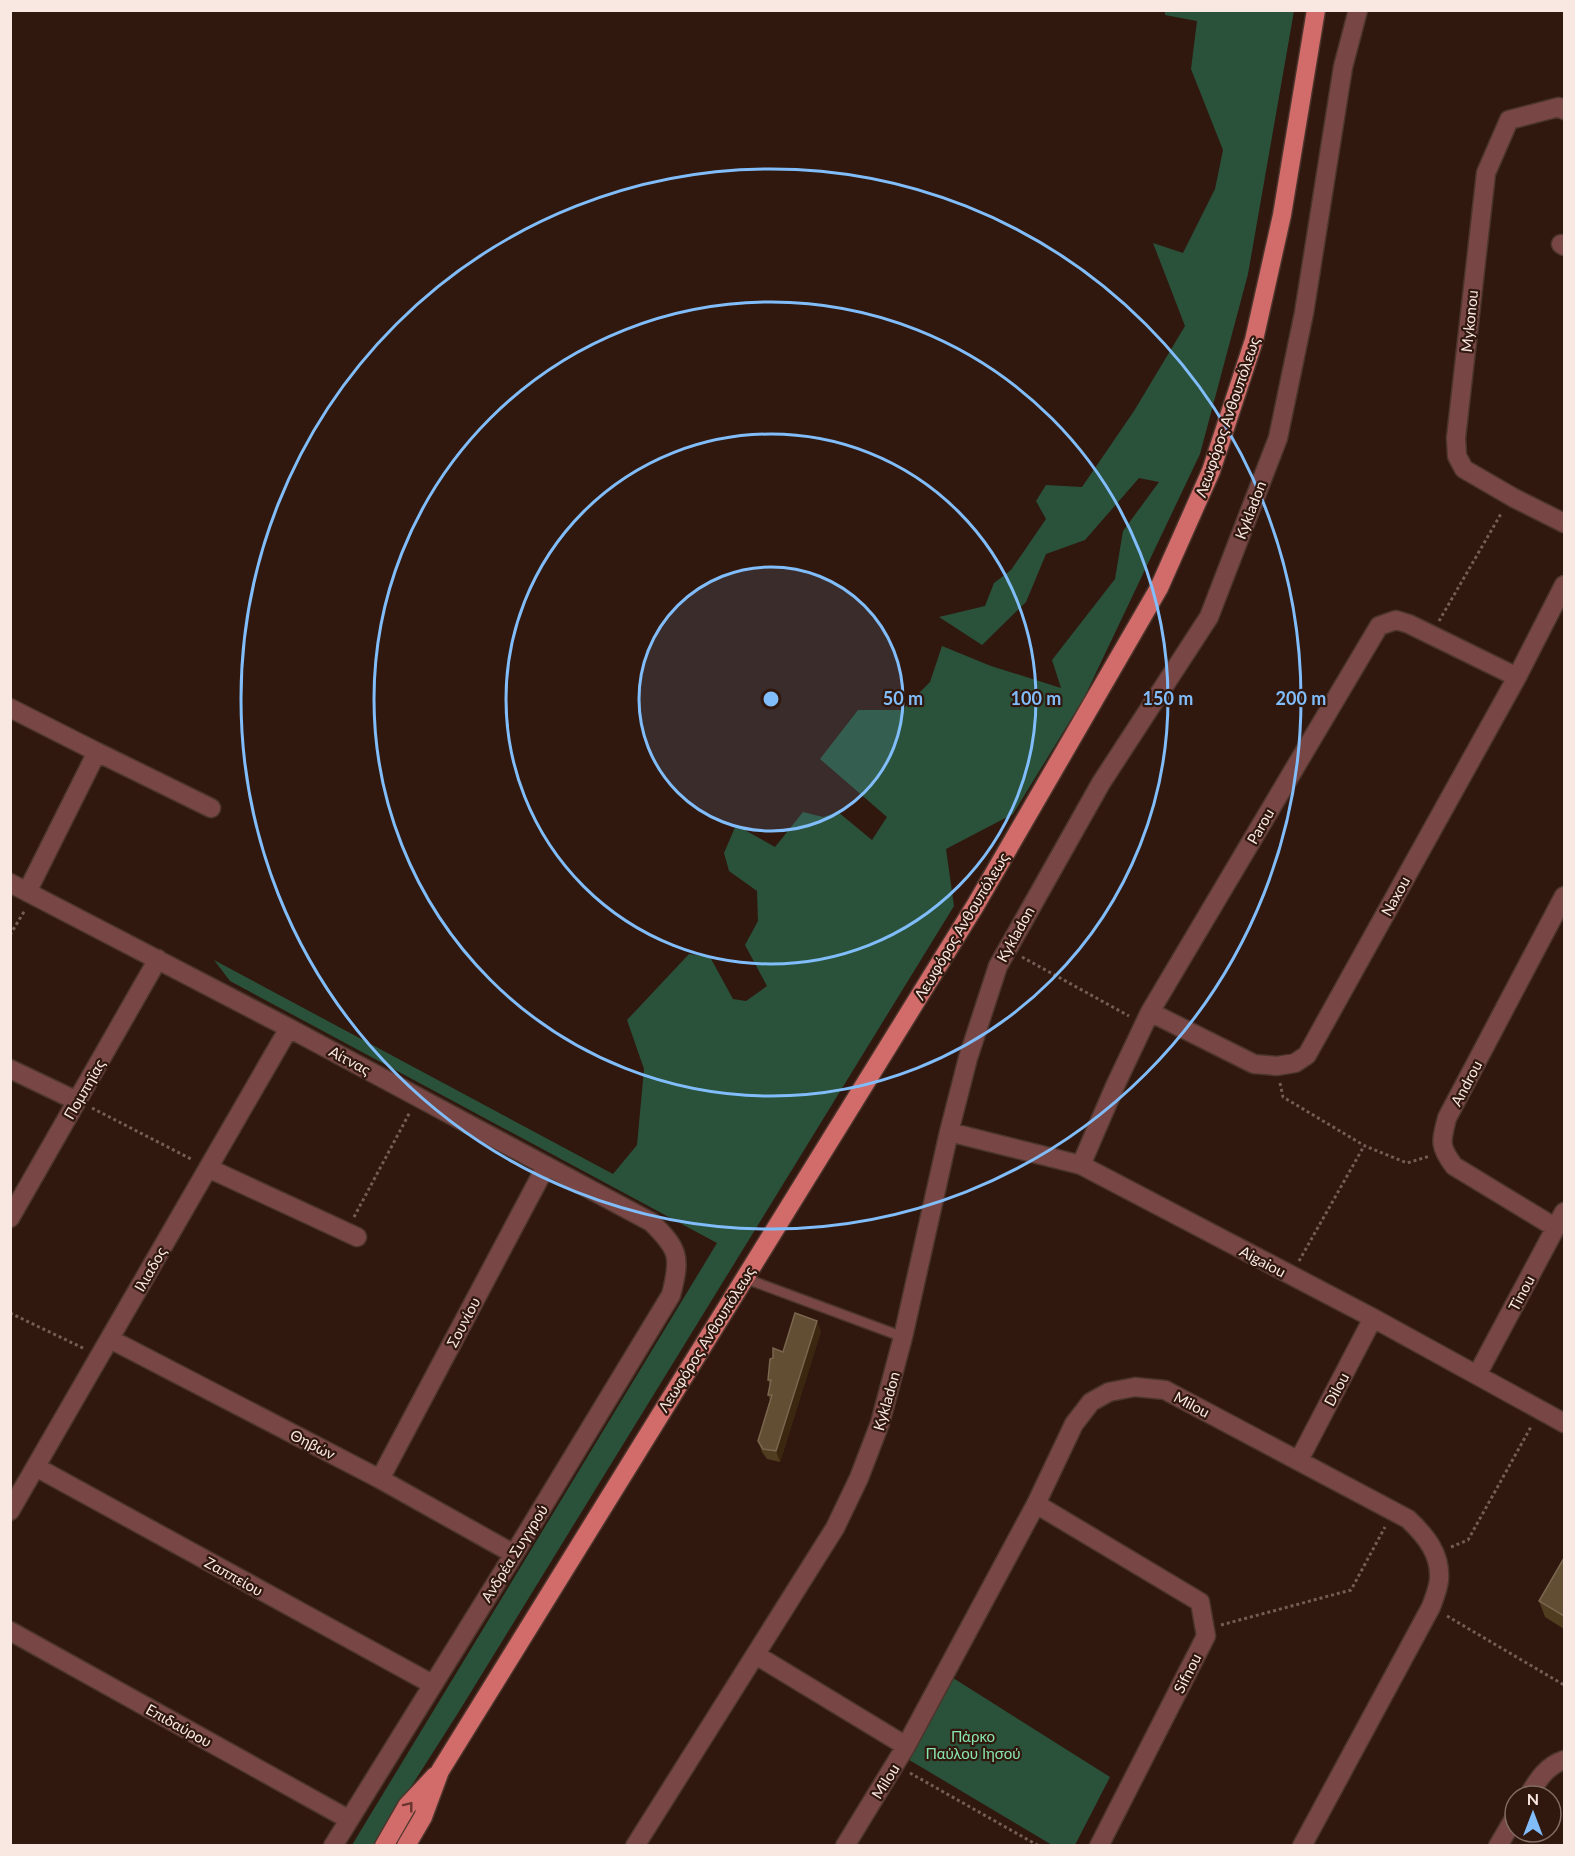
<svg xmlns="http://www.w3.org/2000/svg" width="1575" height="1856" font-family="Lato,sans-serif">
<rect width="100%" height="100%" fill="#30180f"/>
<!-- green -->
<path fill="#2a513a" d="M1165,11H1294L1248,274L1200,454L1084,698L1013,814L946,849L954,906L458,1713L374,1845H352L717,1243L230,981L214,960L613,1174L637,1145L644,1069L627,1020L689,954L710,957L733,999L746,1001L767,986L745,945L758,921L757,891L729,871L724,853L736,825L775,847L803,812L823,817L838,812L872,840L887,817L820,759L858,710H902L930,682L942,646L991,666L1061,688L1052,660L1115,579L1123,531L1159,482L1139,478L1085,540L1046,554L1026,602L982,645L939,617L985,606L994,583L1011,570L1046,519L1036,501L1046,485L1082,487L1134,411L1185,326L1153,243L1183,253L1215,189L1223,150L1191,69L1197,21L1165,15Z
M950,1676L1110,1777L1075,1845H1052L906,1758Z"/>
<g fill="none" stroke-linecap="round" stroke-linejoin="round">
<defs>
<path id="lane" d="M744,1278L903,1337"/>
<path id="street" d="M1564,110L1559,107L1509,120L1486,173L1456,438L1457,456L1464,469L1514,498L1564,523
M1561,244L1564,246
M10,708L97,752
M10,883L289,1028L651,1222C679,1249 681,1257 671,1295L514,1554L333,1846
M27,892L97,752L211,808
M1150,1012L1254,1064L1277,1066L1295,1063L1307,1055L1517,677L1564,585
M10,1069L77,1101
M949,1132L1081,1165L1373,1318L1564,1423
M1081,1165L1115,1086L1150,1012L1379,626L1396,620L1409,624L1517,677
M208,1168L357,1237
M10,1218L158,959
M1556,1228L1454,1166C1439,1146 1441,1142 1447,1118L1564,896
M110,1339L380,1479L514,1554
M1477,1375L1564,1212
M1299,1460L1373,1318
M36,1467L432,1684
M380,1479L546,1166
M1036,1504L1200,1602L1206,1636L1099,1846
M10,1511L289,1028
M10,1631L348,1819
M756,1655L906,1746
M1528,1796C1538,1780 1546,1766 1564,1760
M635,1846L835,1528L859,1478L880,1423L903,1337L949,1132L968,1058L998,966L1101,783L1209,617L1278,438L1304,313L1343,67L1358,10
M845,1846L906,1746L1036,1504L1074,1424L1091,1402L1109,1392L1135,1387L1165,1390L1408,1519C1426,1536 1441,1554 1439,1580C1438,1589 1434,1599 1431,1607L1302,1846
M1498,1846L1515,1817"/>
<path id="primary" d="M384,1846L407,1806L435,1776
M406,1846L423,1817L440,1771L975,906L1159,588L1211,471L1254,340L1282,215L1316,10"/>
</defs>
<!-- lane casing -->
<use href="#lane" stroke="#4c352c" stroke-width="12"/>
<!-- street casing -->
<use href="#street" stroke="#4c352c" stroke-width="21"/>
<!-- primary casing -->
<use href="#primary" stroke="#4c352c" stroke-width="21"/>
<!-- path -->
<path stroke="#735d55" stroke-width="3" stroke-dasharray="3 3" stroke-linecap="butt" d="M1439,621L1502,512
M10,935L25,910
M1022,957L1129,1016
M1280,1083L1283,1097L1365,1146L1407,1163L1430,1156
M92,1108L193,1160
M354,1217L410,1112
M1299,1261L1364,1146
M10,1313L85,1349
M1451,1547L1468,1540L1532,1425
M1447,1616L1564,1685
M1221,1625L1351,1590L1385,1527
M910,1773L1039,1846"/>
<!-- lane -->
<use href="#lane" stroke="#784745" stroke-width="9"/>
<!-- street -->
<use href="#street" stroke="#784745" stroke-width="18"/>
<!-- primary -->
<use href="#primary" stroke="#d16c6a" stroke-width="18"/>
</g>
<!-- wall -->
<path fill="#503c1e" d="M821,1331L780,1462L767,1459L762,1452L758,1441L770,1400L768,1395L770,1385L768,1380L773,1358Z
M1564,1558V1629L1545,1617L1539,1601Z"/>
<!-- shaded-wall -->
<path fill="#3b260f" d="M817,1321L821,1331L780,1462L776,1451Z"/>
<!-- building -->
<path fill="#624e33" stroke="#7a664e" stroke-width="1.5" d="M795,1313L817,1321L776,1451L763,1449L758,1441L772,1395H768L771,1380H768L770,1359L773,1358V1348L783,1352Z
M1564,1558V1616L1539,1601Z"/>
<!-- one-way arrows -->
<defs><path id="oneway-chevron" d="M-2-3.5L2.5 0L-2 3.5" fill="none" stroke-width="1.6" stroke-linecap="round" stroke-linejoin="round" transform="scale(1.5)"/></defs>
<use stroke="#68352f" href="#oneway-chevron" transform="translate(409 1806) rotate(-52)"/>
<!-- distance rings -->
<circle cx="771" cy="699" r="132" fill="#80bdfa" fill-opacity=".12"/>
<g fill="none" stroke="#80bdfa" stroke-width="3">
<circle cx="771" cy="699" r="132"/>
<circle cx="771" cy="699" r="265"/>
<circle cx="771" cy="699" r="397"/>
<circle cx="771" cy="699" r="530"/>
</g>
<g text-anchor="middle" dominant-baseline="central" stroke-width="4.5" stroke-linejoin="round" paint-order="stroke">
<!-- street labels -->
<g font-size="15" fill="#f9e7e1" stroke="#30180f">
<text transform="translate(1469 321) rotate(-84)">Mykonou</text>
<text transform="translate(1227 417) rotate(-71)">Λεωφόρος Ανθουπόλεως</text>
<text transform="translate(1250 510) rotate(-69)">Kykladon</text>
<text transform="translate(1260 826) rotate(-60)">Parou</text>
<text transform="translate(1395 896) rotate(-61)">Naxou</text>
<text transform="translate(961 926) rotate(-59)">Λεωφόρος Ανθουπόλεως</text>
<text transform="translate(1015 934) rotate(-61)">Kykladon</text>
<text transform="translate(350 1060) rotate(28)">Αίτνας</text>
<text transform="translate(1466 1083) rotate(-62)">Androu</text>
<text transform="translate(84 1089) rotate(-60)">Πομπηϊας</text>
<text transform="translate(1263 1261) rotate(28)">Aigaiou</text>
<text transform="translate(150 1269) rotate(-60)">Ιλιαδος</text>
<text transform="translate(1521 1293) rotate(-62)">Tinou</text>
<text transform="translate(463 1322) rotate(-62)">Σουνίου</text>
<text transform="translate(706 1339) rotate(-58)">Λεωφόρος Ανθουπόλεως</text>
<text transform="translate(1336 1389) rotate(-62)">Dilou</text>
<text transform="translate(886 1401) rotate(-74)">Kykladon</text>
<text transform="translate(1192 1404) rotate(28)">Milou</text>
<text transform="translate(313 1444) rotate(27)">Θηβών</text>
<text transform="translate(514 1553) rotate(-58)">Ανδρέα Συγγρού</text>
<text transform="translate(234 1576) rotate(29)">Ζαππείου</text>
<text transform="translate(1187 1673) rotate(-63)">Sifnou</text>
<text transform="translate(179 1725) rotate(29)">Επιδαύρου</text>
<text transform="translate(885 1781) rotate(-58)">Milou</text>
</g>
<!-- park labels -->
<g font-size="15" fill="#88e5ad" stroke="#30180f">
<text x="973" y="1736">Πἀρκο<tspan x="973" dy="17">Παὐλου Ιησού</tspan></text>
</g>
</g>
<circle cx="771" cy="699" r="9" fill="#80bdfa" stroke="#30180f" stroke-width="3"/>
<g font-size="18" text-anchor="middle" font-weight="bold" fill="#80bdfa" stroke="#30180f" stroke-width="4.5" stroke-linejoin="round" paint-order="stroke">
<text x="903" y="705">50 m</text>
<text x="1036" y="705">100 m</text>
<text x="1168" y="705">150 m</text>
<text x="1301" y="705">200 m</text>
</g>
<!-- border -->
<rect width="1575" height="1856" fill="none" stroke="#f9e7e1" stroke-width="24"/>
<!-- north arrow -->
<g transform="translate(1533 1814)"><circle r="28" fill="#30180f" stroke="#806b63" stroke-width="1.5"/>
<path d="M0-4.5L10 22L0 15L-10 22Z" fill="#80bdfa"/>
<text y="-9" font-size="16" font-weight="bold" text-anchor="middle" fill="#f9e7e1">N</text>
</g>
</svg>
